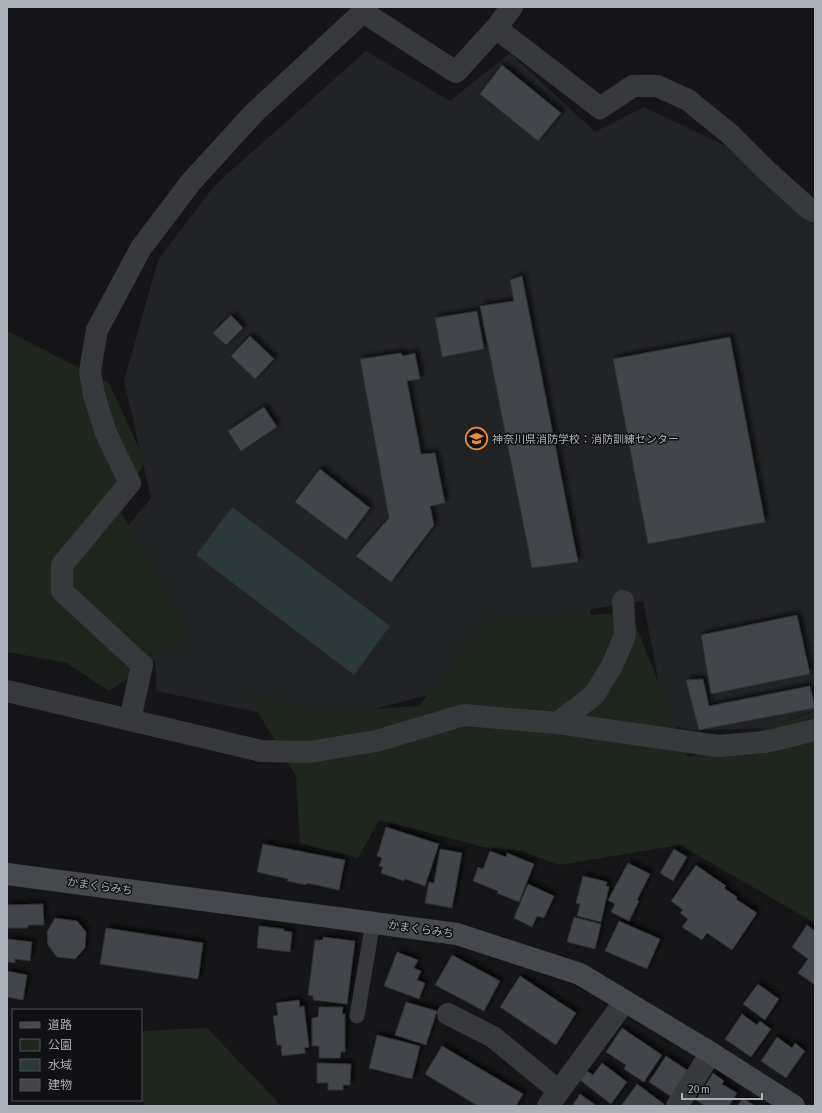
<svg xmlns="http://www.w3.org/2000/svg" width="822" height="1113" font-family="'Asap Condensed','Noto Sans JP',sans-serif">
<defs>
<filter id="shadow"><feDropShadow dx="3.5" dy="-3.5" stdDeviation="2" flood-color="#0009"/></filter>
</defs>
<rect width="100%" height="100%" fill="#161618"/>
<!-- built -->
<path fill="#222325" d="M366,51L450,101L510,53L595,132L644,107L726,146L815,226V710L769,728L692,730L667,724L643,601L591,609L582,657L463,686L316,724L156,691L155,636L77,587L151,498L124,381L158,260L215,185Z"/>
<!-- green -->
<path fill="#1f261e" d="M7,331L109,383L145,461L120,510L191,636L109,691L67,663L7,652Z
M631,613L688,757L815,711V923L680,845L559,865L521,851L484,847L379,820L358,858L300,843L296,776L248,695L325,712L419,706L488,619Z
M207,1028L277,1101L279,1106H145L141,1097V1031Z"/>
<!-- water -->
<path fill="#2d383b" d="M232,507L390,626L354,675L196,555Z"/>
<!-- building -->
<path fill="#434548" stroke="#303134" filter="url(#shadow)" d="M502,65L561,113L538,141L480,94Z
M522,276L578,562L532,568L480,306L514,301L510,280Z
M477,311L484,349L442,357L435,318Z
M231,315L243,328L226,345L213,333Z
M250,336L274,359L255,379L231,356Z
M730,337L765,522L648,544L613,359Z
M401,353L403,356L415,353L420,379L407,381L421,454L435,453L445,503L430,506L434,525L391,582L356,556L389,518L360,359Z
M264,407L277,427L241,451L228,431Z
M320,469L370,508L346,540L295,502Z
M797,615L810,674L711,694L701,635Z
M703,679L709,706L810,686L815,708L699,730L686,680Z
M386,827L439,844L425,886L405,879L404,881L381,873L383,867L379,866L382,858L377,856Z
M263,844L345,860L339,890L307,883L306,885L287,881L288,879L257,872Z
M440,849L462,853L452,908L425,903L429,882L434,883Z
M674,849L687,857L673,881L660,873Z
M490,851L506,857L507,853L534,864L519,902L497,893L498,891L473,881L478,867L483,869Z
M628,863L650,874L637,900L639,901L629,921L611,912L615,904L608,900Z
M696,865L726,886L724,888L737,897L736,899L757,913L732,950L707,933L702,940L682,927L688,919L680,913L683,910L671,901Z
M583,876L607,882L606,886L609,887L601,922L577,916L580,904L576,903Z
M528,884L554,896L544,918L537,916L532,927L514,918Z
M43,904L44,925H28V928H7V905Z
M574,917L601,924L595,949L567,942Z
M55,918L77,921L86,932L85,948L75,959L57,957L48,945L47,932Z
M619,921L660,939L647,969L605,951Z
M807,925L815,931V985L798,973L808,959L792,947Z
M259,926L284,929V931L292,932L290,952L257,948Z
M106,928L203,943L198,979L100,964Z
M323,937L355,941L347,1004L313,1000V996L308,995L315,940H323Z
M7,939L32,942L30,961L15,959V963L7,962Z
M397,952L418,960L414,968L421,971L417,980L425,983L419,999L384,986Z
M452,955L500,981L484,1011L435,985Z
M7,971L27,975L23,1000L7,997Z
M520,976L576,1013L556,1045L500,1007Z
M758,984L779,999L765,1020L743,1004Z
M299,1000L300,1007L304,1006L309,1047L304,1048L306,1053L282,1056L281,1045H277L273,1016L278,1015L276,1003Z
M406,1002L437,1011L426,1045L395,1035Z
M319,1007H343L342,1014H345V1052H341L340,1058H319V1046H312V1018L318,1017Z
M742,1014L757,1025L760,1021L771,1029L751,1057L725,1039Z
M622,1028L662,1055L644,1082L624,1069L626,1065L606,1052Z
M377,1035L420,1046L412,1079L369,1068Z
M777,1037L792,1048L795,1043L805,1051L786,1078L761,1061Z
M442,1046L523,1094L516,1106H478L425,1074Z
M666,1056L690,1072L672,1097L649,1082Z
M317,1063L351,1064L350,1085H343V1090H328V1083H317Z
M602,1063L627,1082L611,1104L580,1080L587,1071L593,1075Z
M713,1073L724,1081L722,1084L737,1093L729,1106H705L696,1100Z
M637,1084L664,1104L662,1106H621Z
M580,1094L597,1106H572Z
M743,1098L755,1106H737Z"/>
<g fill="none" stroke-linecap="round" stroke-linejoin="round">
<!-- service -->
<path stroke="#37393d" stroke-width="15" d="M357,1016L373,922"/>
<!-- minor -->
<path stroke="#37393d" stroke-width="22" d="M496,28L512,7
M130,720L142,665L62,591V565L130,483L106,433L94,395L90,371L97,330L141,248L191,182L254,113L363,12L456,72L496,28L600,108L633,86H657L688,100L731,135L767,171L808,208L815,212
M558,723L718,746L765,742L815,730
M448,1014L493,1037L559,1091
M548,1106L625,1001
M677,1106L711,1053"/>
<!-- tertiary -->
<path stroke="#37393d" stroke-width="22" d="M7,691L261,751L309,752L376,741L464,715L558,723L594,695L612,666L625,635L623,601"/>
<!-- secondary -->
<path stroke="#45494d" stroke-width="22" d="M7,874L457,934L580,974L711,1053L794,1106"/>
</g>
<!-- icons -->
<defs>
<symbol id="school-ring" viewBox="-11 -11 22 22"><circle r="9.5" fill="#111113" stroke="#e88c3d" stroke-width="1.5"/><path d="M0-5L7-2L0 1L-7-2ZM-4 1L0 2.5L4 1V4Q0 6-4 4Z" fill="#e88c3d"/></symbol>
</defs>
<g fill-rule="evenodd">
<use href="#school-ring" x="464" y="426" width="25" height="25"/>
</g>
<g text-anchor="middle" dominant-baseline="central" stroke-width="3" stroke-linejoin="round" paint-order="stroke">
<!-- poi labels -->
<g font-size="11" fill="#a9b0b7" stroke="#111113" text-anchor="start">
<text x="492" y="439">神奈川県消防学校：消防訓練センター</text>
</g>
<!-- street labels -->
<g font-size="11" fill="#a9b0b7" stroke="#111113">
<text transform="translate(100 886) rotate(8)">かまくらみち</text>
<text transform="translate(421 929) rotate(8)">かまくらみち</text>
</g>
</g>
<!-- border -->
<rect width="822" height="1113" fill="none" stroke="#a9b0b7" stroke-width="16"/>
<!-- legend -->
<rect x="12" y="1009" width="130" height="92" fill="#111113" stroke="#4e5155"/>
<rect x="20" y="1022" width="20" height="6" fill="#45494d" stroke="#4e5155"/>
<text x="48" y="1029" font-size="12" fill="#a9b0b7">道路</text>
<rect x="20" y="1039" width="20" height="12" fill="#1f261e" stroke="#4e5155"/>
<text x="48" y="1049" font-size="12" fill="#a9b0b7">公園</text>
<rect x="20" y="1059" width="20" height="12" fill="#2d383b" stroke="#4e5155"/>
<text x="48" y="1069" font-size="12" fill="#a9b0b7">水域</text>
<rect x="20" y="1079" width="20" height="12" fill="#434548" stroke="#4e5155"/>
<text x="48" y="1089" font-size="12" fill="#a9b0b7">建物</text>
<!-- scale -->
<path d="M682 1093v6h80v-6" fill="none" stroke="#a9b0b7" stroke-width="2"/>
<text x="688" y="1093" font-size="12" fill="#a9b0b7" stroke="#111113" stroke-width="3" paint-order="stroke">20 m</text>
</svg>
